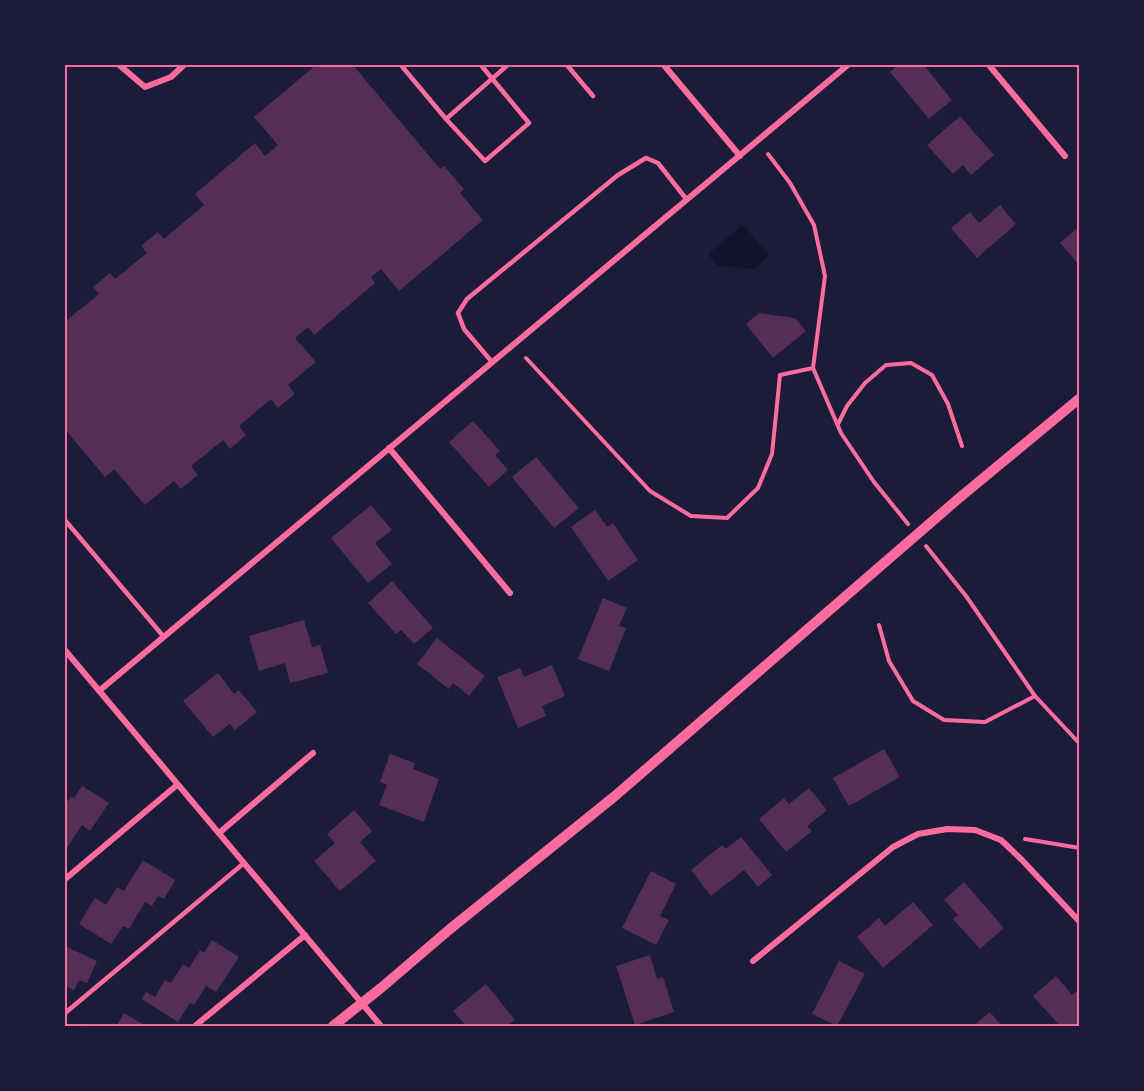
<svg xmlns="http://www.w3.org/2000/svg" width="1144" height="1091" font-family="Quicksand,sans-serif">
<rect width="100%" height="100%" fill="#1b1b3a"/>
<!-- water -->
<path fill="#12122b" d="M743,225L769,255L754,269L718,266L708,254Z"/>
<!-- building -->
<path fill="#542f53" d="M317,64H352L440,169L444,166L464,189L460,193L483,220L399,291L381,269L371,277L375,283L314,335L308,327L295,338L316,362L288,385L295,394L278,408L271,399L239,426L246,435L230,449L223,440L191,466L198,475L181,489L174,481L145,505L114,469L105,477L64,428V316L67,320L99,294L93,287L110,273L115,279L147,253L141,246L158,232L164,239L204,205L195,194L255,143L265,156L278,145L254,117Z
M899,64H923L952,100L929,119L890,72Z
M960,116L994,155L971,175L963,165L953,174L927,145Z
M1000,205L1016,224L977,258L951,228L970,212L979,223Z
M1077,228L1080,231V266L1060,243Z
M759,313L795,318L806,331L773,358L746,324Z
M473,421L500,451L495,455L508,470L489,487L449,442Z
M536,457L579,508L554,528L512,477Z
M371,505L392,530L375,543L392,564L368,583L331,538Z
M595,510L607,527L613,523L638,560L608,581L571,527Z
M392,581L433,628L414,644L401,630L396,634L368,603Z
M603,598L627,608L619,626L626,628L609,671L578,659Z
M304,620L312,647L320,645L328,673L290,683L285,663L259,671L249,636Z
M437,638L485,676L469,696L453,683L449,689L417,664Z
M552,665L565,696L542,706L546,716L518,728L497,677L520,668L524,677Z
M218,673L234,694L239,690L257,712L235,730L230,724L213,737L183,701Z
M884,749L900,777L849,806L833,778Z
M390,754L415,763L413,769L439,779L424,822L379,805L387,785L380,782Z
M82,786L109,803L90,831L82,825L64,852V806L71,796L74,798Z
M809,788L827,810L807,826L812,831L786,852L759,819L784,798L789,804Z
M354,810L372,831L360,842L376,861L340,891L314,861L335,843L327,834Z
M741,837L772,875L758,887L744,870L711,896L691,870L722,845L726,849Z
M143,860L175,880L164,899L158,896L152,906L145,902L129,929L123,926L111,944L79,924L95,898L106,905L117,887L124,891Z
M651,871L676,884L660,916L669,920L656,945L622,928Z
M964,882L1004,928L980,949L953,919L958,915L944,900Z
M913,902L933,925L883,968L857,937L879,918L885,926Z
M212,940L239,957L216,992L206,986L194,1005L190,1003L178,1022L142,999L146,992L155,997L165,980L171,983L183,964L189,968L200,950L204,953Z
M67,947L97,961L87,983L79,980L74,990L64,985V951Z
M650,955L657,979L663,977L674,1012L635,1025L616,966Z
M839,961L865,974L837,1026L812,1014Z
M1056,976L1072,995L1078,990L1080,992V1026H1060L1033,996Z
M486,984L515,1020L506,1026H466L453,1011Z
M990,1012L1002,1026H973Z
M124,1013L146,1026H111L113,1023L117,1025Z"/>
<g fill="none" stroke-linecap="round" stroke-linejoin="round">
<!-- path -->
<path stroke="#ff6b9d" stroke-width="4" d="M768,154L790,183L814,225L825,276L813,368L841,433L874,482L908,524
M526,358L650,491L691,516L727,518L758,488L772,454L780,375L813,368
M838,424L847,406L865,383L886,365L911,363L932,375L948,404L962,446
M926,546L966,596L1035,696L1080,744
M879,625L889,661L913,701L944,720L985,722L1035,696
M1025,839L1080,848"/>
<!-- service -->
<path stroke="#ff6b9d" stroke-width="4.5" d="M400,64L446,119L485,161L529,123L480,64
M566,64L593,96
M446,119L509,64
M492,362L464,329L458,313L467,299L618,175L646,158L658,163L687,200
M64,519L164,637
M64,1014L244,863"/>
<!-- minor -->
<path stroke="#ff6b9d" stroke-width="6" d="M118,64L145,87L171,77L185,64
M663,64L740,156
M988,64L1065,156
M389,448L510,593
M64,649L381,1026
M99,691L849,64
M219,833L313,753
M64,880L177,785
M753,961L893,847L918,834L947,829L975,830L1001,840L1022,860L1080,922
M195,1026L305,935"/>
<!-- tertiary -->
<path stroke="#ff6b9d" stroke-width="10" d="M333,1026L381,988L450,929L615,796L958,499L1080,398"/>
</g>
<!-- border -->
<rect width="1144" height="1091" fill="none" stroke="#1b1b3a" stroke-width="132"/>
<rect x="66" y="66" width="1012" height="959" fill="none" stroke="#ff6b9d" stroke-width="2"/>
</svg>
